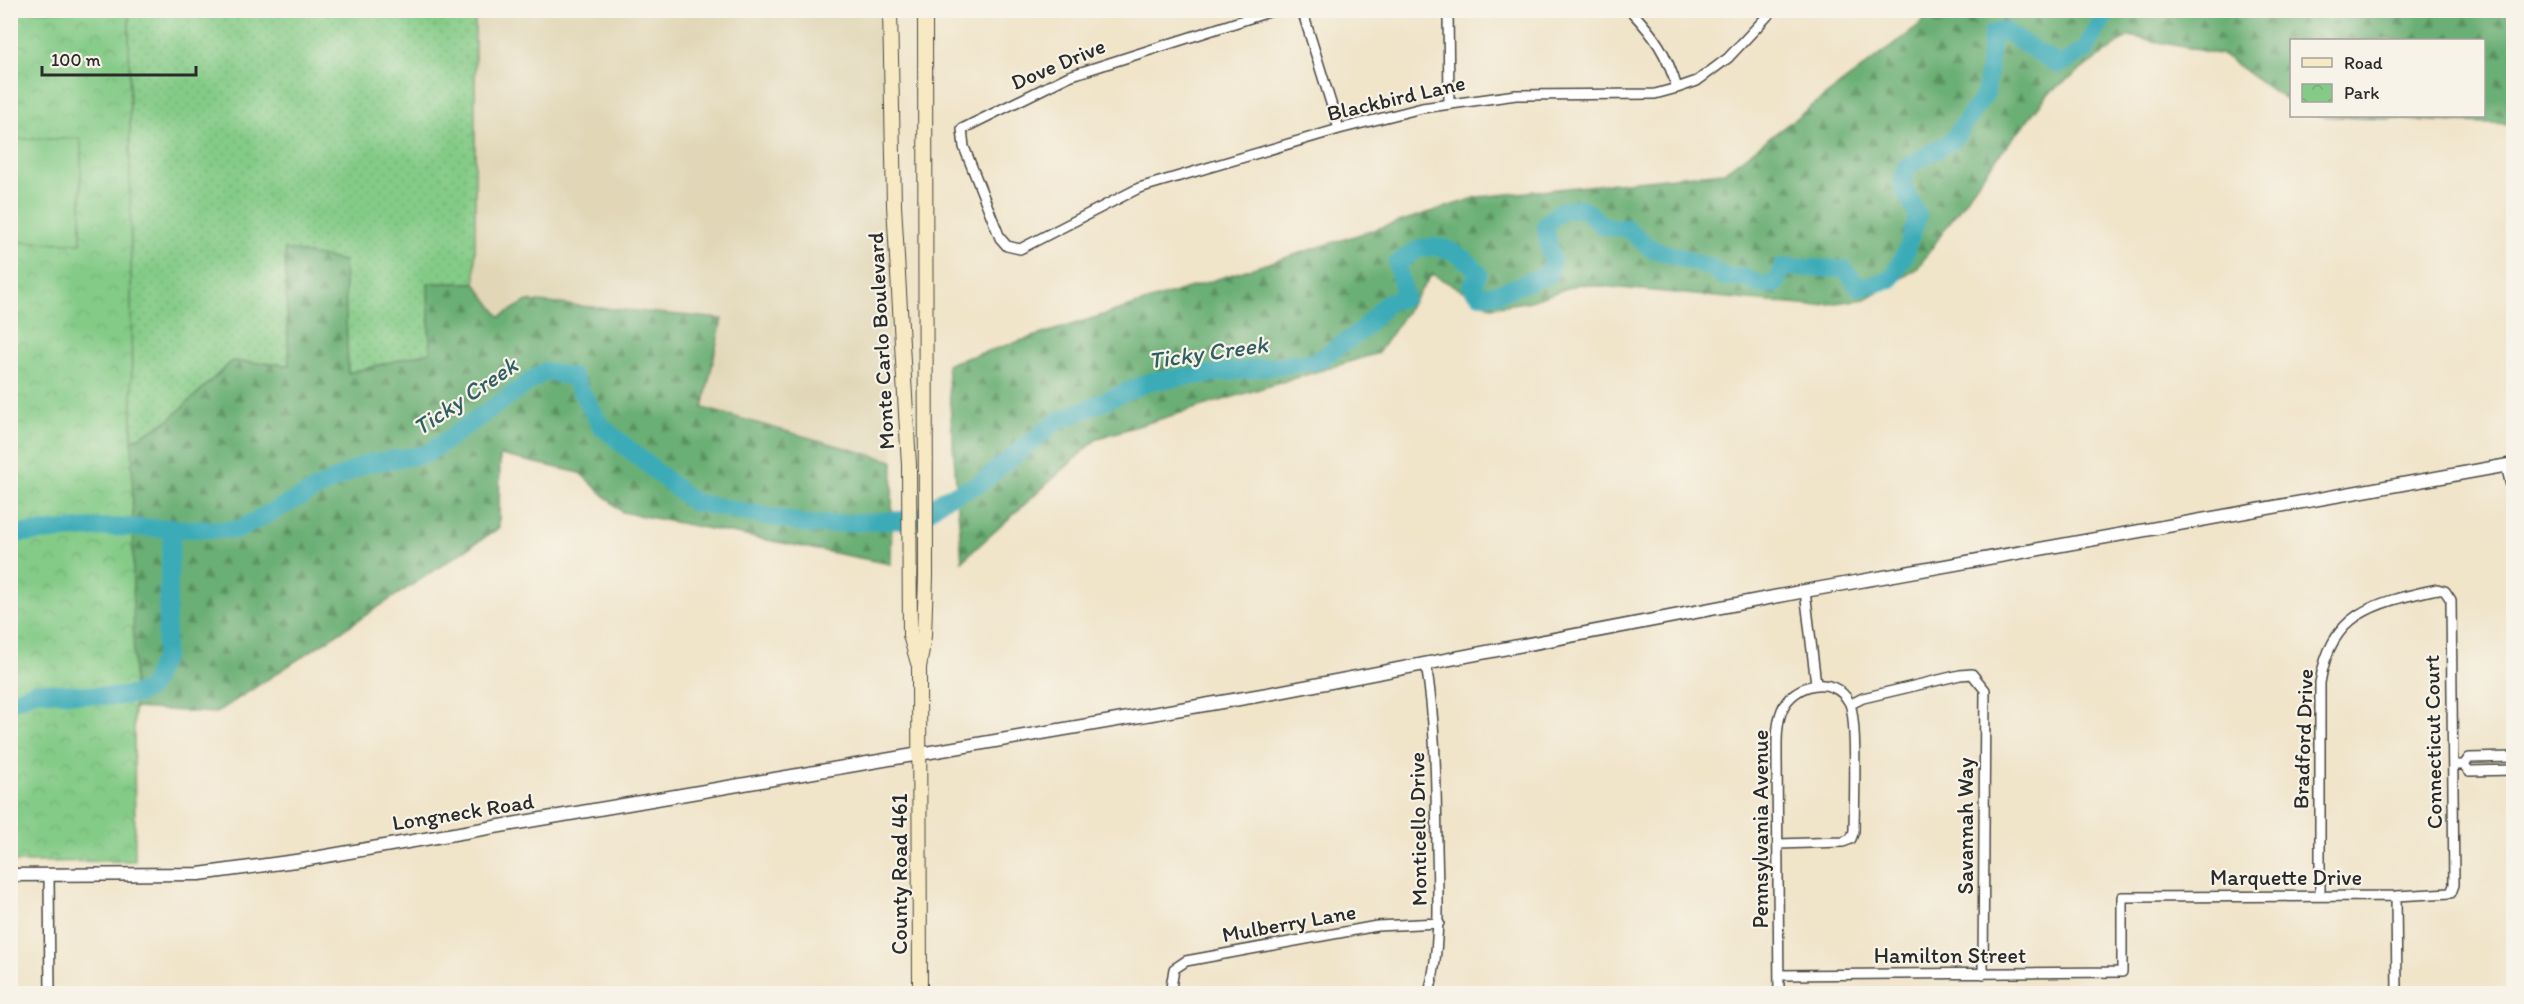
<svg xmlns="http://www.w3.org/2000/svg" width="2524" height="1004" font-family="Itim,sans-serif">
<defs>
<pattern id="grass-dots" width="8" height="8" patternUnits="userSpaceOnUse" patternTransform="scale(1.5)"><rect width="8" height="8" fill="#84cb87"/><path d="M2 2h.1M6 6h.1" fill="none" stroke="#72ae75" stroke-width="1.8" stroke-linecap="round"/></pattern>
<pattern id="forest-firs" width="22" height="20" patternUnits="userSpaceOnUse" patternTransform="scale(1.5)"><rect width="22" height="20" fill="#6baf74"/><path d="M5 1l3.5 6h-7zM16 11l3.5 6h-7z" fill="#588f5f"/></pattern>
<pattern id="park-crowns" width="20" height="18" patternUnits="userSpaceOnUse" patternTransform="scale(1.5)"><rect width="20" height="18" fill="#84cb87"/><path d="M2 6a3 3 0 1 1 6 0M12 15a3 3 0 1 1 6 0" fill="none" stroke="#72ae75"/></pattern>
</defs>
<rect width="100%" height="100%" fill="#f7f3e8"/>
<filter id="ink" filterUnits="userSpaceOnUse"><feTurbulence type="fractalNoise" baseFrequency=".0167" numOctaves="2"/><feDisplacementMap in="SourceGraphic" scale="12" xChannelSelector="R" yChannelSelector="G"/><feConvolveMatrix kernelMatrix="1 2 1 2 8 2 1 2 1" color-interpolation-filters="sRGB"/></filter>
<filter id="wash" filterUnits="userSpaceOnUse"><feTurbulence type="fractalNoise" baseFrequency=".008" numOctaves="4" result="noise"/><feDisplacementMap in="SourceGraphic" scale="24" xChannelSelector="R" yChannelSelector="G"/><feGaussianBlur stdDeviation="1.35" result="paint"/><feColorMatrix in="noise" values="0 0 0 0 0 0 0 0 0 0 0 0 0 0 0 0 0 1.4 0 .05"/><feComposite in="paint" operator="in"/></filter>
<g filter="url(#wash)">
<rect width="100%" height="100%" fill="#f0e4c9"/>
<!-- built -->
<path fill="#e1d7b7" d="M475,11H883L893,461L703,408L722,319L500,317L475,283Z"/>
<!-- grass -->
<path fill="url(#grass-dots)" stroke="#587b59" stroke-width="1.5" d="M129,11H475V283H428L430,352L348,373L344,261L285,250L289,365L232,361L169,420L132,441Z"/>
<!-- forest -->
<path fill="url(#forest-firs)" stroke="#4b6d50" stroke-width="1.5" d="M1935,10L2513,11V124L2316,116H2484V40H2292L2291,104L2223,55L2129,36L2050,92L1983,175L1917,269L1866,299L1812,306L1579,284L1531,301L1492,307L1432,274L1378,353L1098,438L962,561L947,364L1478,197L1724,172L1912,31Z
M285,249L344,261L348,373L430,352L428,283H475L500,317L527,301L722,319L703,408L893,461L891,564L622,512L580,473L500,455L499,528L216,713L134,708L132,441L169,420L232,361L289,365Z"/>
<!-- park -->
<path fill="url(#park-crowns)" stroke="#587b59" stroke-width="1.5" d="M10,11H129L135,861L11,862Z"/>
<!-- garden -->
<path fill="#84cb87" stroke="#587b59" stroke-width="1.5" d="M11,139H81V243L11,242Z"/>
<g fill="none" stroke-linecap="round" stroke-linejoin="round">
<!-- river -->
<path stroke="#3babb8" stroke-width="18" d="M10,534L108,527L237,530L365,464L427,454L545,371L573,377L601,426L693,502L812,525L918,519L944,499L979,484L1056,422L1151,381L1317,361L1360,332L1388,302L1405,297L1397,264C1403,260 1410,253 1417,250C1440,240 1464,255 1479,273L1471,287L1480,295L1496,294L1548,275L1552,261L1545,225L1562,210L1582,208C1606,224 1592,228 1627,228L1650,248L1712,268L1724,277H1742L1762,285L1776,284L1782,267L1844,269L1860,288L1891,279L1907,250L1918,216L1902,185L1906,167L1952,141L1986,93L1992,34L2004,31L2059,65L2085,50L2108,10
M10,702L37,691L114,697L137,694L150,688L165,655L172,527"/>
</g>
</g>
<g filter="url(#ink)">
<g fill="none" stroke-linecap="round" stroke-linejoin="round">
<defs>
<path id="minor" d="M1275,10L1069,76L962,129L964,147L1000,238L1007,246L1020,249L1139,188L1339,129L1422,108L1516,95L1655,94L1677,88L1697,81L1728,58L1773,10
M1302,10L1339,129
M1448,10L1449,104
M1630,10C1655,36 1667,54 1677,88
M2506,466L2514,497
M1805,591L1816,684
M1426,664C1436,725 1436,785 1437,847C1438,896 1441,945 1429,994
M1851,704L1863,698L1960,675L1972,674L1985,690L1983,974
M2453,765H2464L2469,771L2514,770
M2464,765L2469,758L2514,757
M1778,844L1843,842L1851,839L1854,831C1854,808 1858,717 1849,702C1834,674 1793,683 1782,710C1776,725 1777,744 1777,760L1779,994
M49,875L50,994
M2396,896L2397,994
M1779,975L2122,972V897L2396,896L2451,893L2454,885L2451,600L2445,591L2437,589C2375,603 2331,611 2320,683V896
M1170,994L1174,969L1186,961L1377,926L1439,923"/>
<path id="tertiary" d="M10,875L199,874L303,860L1268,694L1805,591L2514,464"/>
<path id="secondary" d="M890,10L894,205L909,465L910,635L918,663
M920,994L919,668L924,636L926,576L925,10"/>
</defs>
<!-- minor casing -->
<use href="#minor" stroke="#494743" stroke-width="12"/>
<!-- tertiary casing -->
<use href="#tertiary" stroke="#494743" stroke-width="15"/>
<!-- secondary casing -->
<use href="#secondary" stroke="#494743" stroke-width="16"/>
<!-- minor -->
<use href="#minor" stroke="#fff" stroke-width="9"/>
<!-- tertiary -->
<use href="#tertiary" stroke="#fff" stroke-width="12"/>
<!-- secondary -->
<use href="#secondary" stroke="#f7e9c3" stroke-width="14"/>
</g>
</g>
<g text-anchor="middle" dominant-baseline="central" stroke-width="4.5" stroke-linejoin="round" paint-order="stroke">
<!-- street labels -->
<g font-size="22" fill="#2b2b2b" stroke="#f7f3e8">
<text transform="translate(1058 64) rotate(-23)">Dove Drive</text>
<text transform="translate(1396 98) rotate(-13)">Blackbird Lane</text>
<text transform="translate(881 341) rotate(-93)">Monte Carlo Boulevard</text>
<text transform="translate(2303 739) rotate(-88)">Bradford Drive</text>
<text transform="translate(2433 742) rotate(-91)">Connecticut Court</text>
<text transform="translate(463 812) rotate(-9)">Longneck Road</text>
<text transform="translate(1965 826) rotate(-90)">Savannah Way</text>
<text transform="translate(1418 829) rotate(-91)">Monticello Drive</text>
<text transform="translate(1760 829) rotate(-90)">Pennsylvania Avenue</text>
<text transform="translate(899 874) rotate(-90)">County Road 461</text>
<text x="2286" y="877">Marquette Drive</text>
<text transform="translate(1289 923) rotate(-10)">Mulberry Lane</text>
<text x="1950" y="955">Hamilton Street</text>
</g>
<!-- water labels -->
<g font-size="24" font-style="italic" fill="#315e63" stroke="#f7f3e8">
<text transform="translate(1208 352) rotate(-8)">Ticky Creek</text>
<text transform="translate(465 396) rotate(-34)">Ticky Creek</text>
</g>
</g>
<!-- margin -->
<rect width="2524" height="1004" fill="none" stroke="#f7f3e8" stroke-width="36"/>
<!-- legend -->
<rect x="2290" y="39" width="195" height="78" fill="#f7f3e8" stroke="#a5a39c" stroke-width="1.5"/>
<rect x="2302" y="58" width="30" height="9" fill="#f7e9c3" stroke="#a5a39c" stroke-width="1.5"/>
<text x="2344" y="69" font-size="18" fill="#2b2b2b">Road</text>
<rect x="2302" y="84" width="30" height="18" fill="url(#park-crowns)" stroke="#a5a39c" stroke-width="1.5"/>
<text x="2344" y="99" font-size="18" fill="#2b2b2b">Park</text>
<!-- scale -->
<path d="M42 66v9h154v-9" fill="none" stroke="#2b2b2b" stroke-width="3"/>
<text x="51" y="66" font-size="18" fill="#2b2b2b" stroke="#f7f3e8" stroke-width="4.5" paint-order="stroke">100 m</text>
</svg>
